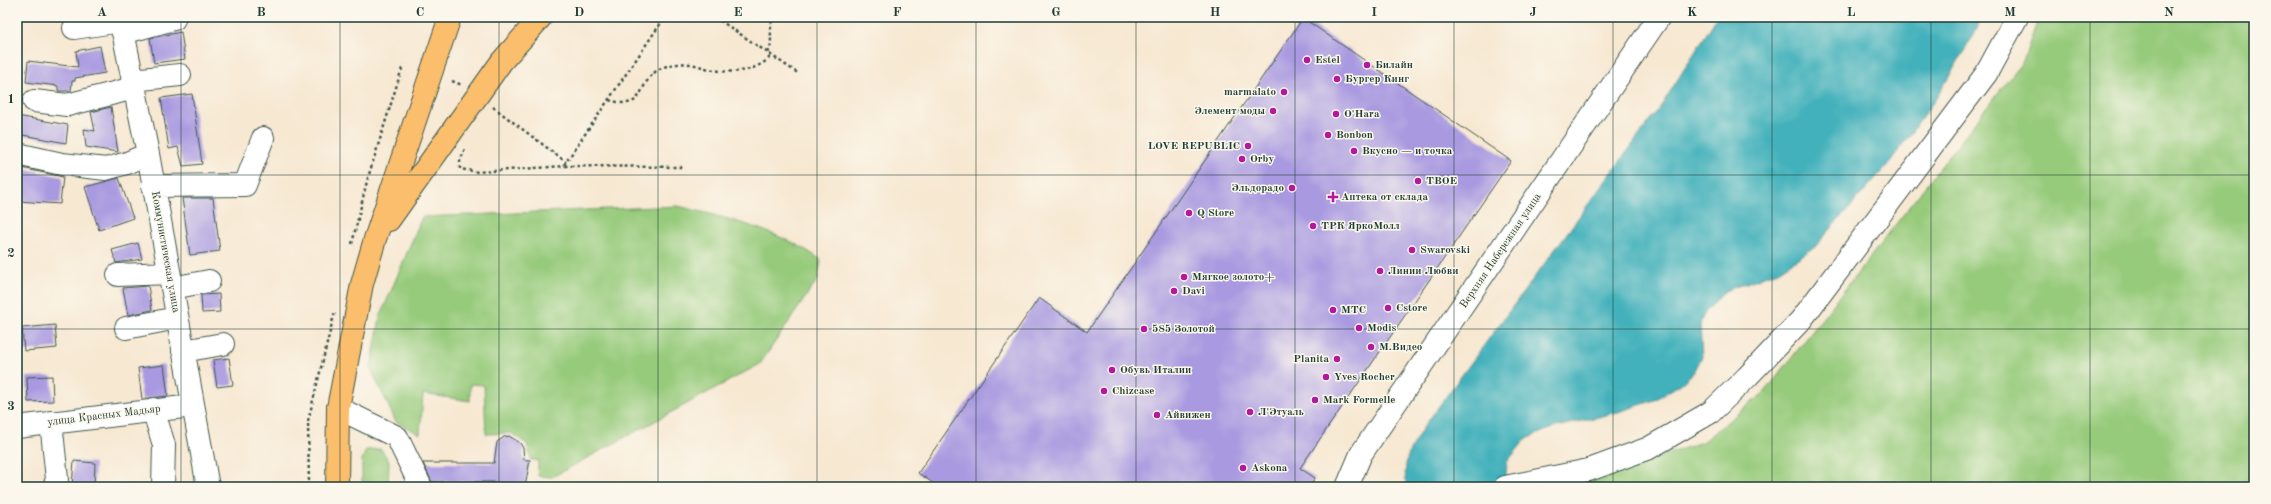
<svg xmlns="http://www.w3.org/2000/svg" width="2271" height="504" font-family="'Old Standard TT',serif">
<rect width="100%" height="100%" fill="#fbf7ec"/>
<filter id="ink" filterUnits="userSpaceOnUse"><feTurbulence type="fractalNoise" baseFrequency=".025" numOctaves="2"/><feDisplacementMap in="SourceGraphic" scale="8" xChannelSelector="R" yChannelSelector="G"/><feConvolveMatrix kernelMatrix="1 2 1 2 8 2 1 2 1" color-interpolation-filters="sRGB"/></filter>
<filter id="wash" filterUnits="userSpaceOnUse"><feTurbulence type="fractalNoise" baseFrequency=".012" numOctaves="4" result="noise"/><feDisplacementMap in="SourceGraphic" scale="16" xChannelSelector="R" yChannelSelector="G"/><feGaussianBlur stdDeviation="0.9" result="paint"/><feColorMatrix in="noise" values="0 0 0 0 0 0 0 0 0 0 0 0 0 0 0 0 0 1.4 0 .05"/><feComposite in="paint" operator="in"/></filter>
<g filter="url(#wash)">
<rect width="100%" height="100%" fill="#f7e8d2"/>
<!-- green -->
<path fill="#97cb7c" stroke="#5b8458" d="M2039,17H2254V487H1541L1606,475L1702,442L1765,392L2023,61Z
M678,206C723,217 784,232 821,260L818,279L760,364L552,477L538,476V460H531L527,444L511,433L486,434L484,385L470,384V401L423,394L420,434L396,422L371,369L380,317L422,217Z
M381,449L389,461L388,487H362V460L366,450Z"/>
<!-- water -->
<path fill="#42b1bb" stroke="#307778" d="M1717,17H1982L1973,36L1937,97L1890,162L1815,247L1778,271L1725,291L1704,314L1700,324L1702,357L1694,372L1682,383L1655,400L1615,413L1552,428L1526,439L1507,462L1505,487H1406C1403,457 1410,449 1425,425L1661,106Z"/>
<g id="blocks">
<!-- building -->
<path fill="#a899e0" d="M1303,18L1511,161L1300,468L1315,478L1309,487H939L918,473L1039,298L1087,332Z
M181,32L185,59L154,63L150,38Z
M100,46L105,73L75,78V81H72L71,91H58V86L26,82L28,61L78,67L76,51Z
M192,94L202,164L183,166L178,147L169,149L161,98Z
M111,107L118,152L86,147L84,129L95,131L91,112Z
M17,116L68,125L66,143L17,134Z
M17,167L63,177L60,204L17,201Z
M119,178L133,218L99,230L85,187Z
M182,198H213L220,251L190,255Z
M138,243L142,259L116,263L112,250Z
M148,286L152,310L128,315L123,288Z
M219,294L220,312L202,313L201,295Z
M55,325L57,348L24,351L22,328Z
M229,358L233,385L217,387L213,360Z
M164,365L168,396L142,399L138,368Z
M52,376L53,401L28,402L27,377Z
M509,436L520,443L523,448L524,460H530L525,487H495L494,482H432L423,463H494L497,442L504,437Z
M74,461L95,463L94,487L72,486Z"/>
</g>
</g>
<g filter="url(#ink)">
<use href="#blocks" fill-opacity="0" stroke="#3f574c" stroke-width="1"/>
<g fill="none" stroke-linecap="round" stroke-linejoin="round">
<defs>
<path id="minor" d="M120,17L148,154L208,487
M74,28L121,21
M123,33L174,19
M132,80L180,75
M34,101L67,105L134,88
M17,154L62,164L106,169L127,163L148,154
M153,186L245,185L263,138
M118,275L169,273
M172,288L209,281
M126,328L177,318
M183,351L223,344
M338,408L397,437L421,487
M153,409L164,445L163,487
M51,422L57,479L54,487
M17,427L192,406
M1347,487L1361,454L1659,17
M1505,487L1589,470L1649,448L1711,412L1747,377L1801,320L1986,74L2017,17"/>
<path id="major" d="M389,220L502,61L541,17
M337,487L338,408L362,284L375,239L450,17"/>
</defs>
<!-- minor casing -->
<use href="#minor" stroke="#3f574c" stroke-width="24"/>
<!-- major casing -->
<use href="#major" stroke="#3f574c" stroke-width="24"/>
<!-- path -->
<path stroke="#3f574c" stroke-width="2.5" stroke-dasharray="3 3" stroke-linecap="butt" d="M715,17L799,74
M768,53C774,43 768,29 773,17
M452,81L462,85
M609,100C645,111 636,89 654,73C660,67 669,65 677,64C689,62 698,66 709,69C731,74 756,73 772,55
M493,107L566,162
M465,149L460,161V169L478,172L564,166L683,167
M564,165L665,17
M352,244L367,181L403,65
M309,487L308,421L335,311"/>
<!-- minor -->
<use href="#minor" stroke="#fff" stroke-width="22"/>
<!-- major -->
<use href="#major" stroke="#fabe6d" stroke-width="22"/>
</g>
</g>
<!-- grid -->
<path fill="none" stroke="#1f3d34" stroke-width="1" stroke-opacity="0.55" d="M181,17V487M340,17V487M499,17V487M658,17V487M817,17V487M976,17V487M1136,17V487M1295,17V487M1454,17V487M1613,17V487M1772,17V487M1931,17V487M2090,17V487M17,175H2254M17,329H2254"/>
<!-- markers -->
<g fill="#b5179e" stroke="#fbf7ec" stroke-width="1.5">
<circle cx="1307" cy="60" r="4"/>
<circle cx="1367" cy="65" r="4"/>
<circle cx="1337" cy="79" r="4"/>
<circle cx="1284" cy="92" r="4"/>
<circle cx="1273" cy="111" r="4"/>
<circle cx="1336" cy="114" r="4"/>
<circle cx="1328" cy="135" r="4"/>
<circle cx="1248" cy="146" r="4"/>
<circle cx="1354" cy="151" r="4"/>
<circle cx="1242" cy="159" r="4"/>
<circle cx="1418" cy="181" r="4"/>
<circle cx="1292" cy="188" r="4"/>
<path d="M1331 191h4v4h4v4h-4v4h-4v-4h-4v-4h4z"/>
<circle cx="1189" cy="213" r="4"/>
<circle cx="1313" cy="226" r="4"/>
<circle cx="1412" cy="250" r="4"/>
<circle cx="1380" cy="271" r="4"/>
<circle cx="1184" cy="277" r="4"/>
<circle cx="1174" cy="291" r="4"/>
<circle cx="1388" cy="308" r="4"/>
<circle cx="1333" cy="310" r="4"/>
<circle cx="1359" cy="328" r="4"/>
<circle cx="1144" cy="329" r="4"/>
<circle cx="1371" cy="347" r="4"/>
<circle cx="1337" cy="359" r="4"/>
<circle cx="1112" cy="370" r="4"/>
<circle cx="1326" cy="377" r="4"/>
<circle cx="1104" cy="391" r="4"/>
<circle cx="1315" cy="400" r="4"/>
<circle cx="1250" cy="412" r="4"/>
<circle cx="1157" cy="415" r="4"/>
<circle cx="1243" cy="468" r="4"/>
</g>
<g text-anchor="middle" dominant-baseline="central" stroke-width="3" stroke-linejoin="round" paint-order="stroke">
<!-- poi labels -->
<g font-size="11" font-weight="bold" fill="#1f3d34" stroke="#fbf7ec" text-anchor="start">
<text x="1315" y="60">Estel</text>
<text x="1375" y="65">Билайн</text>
<text x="1345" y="79">Бургер Кинг</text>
<text x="1276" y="92" text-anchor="end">marmalato</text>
<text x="1265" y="111" text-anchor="end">Элемент моды</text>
<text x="1344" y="114">O'Hara</text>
<text x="1336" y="135">Bonbon</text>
<text x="1240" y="146" text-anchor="end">LOVE REPUBLIC</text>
<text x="1362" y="151">Вкусно — и точка</text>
<text x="1250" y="159">Orby</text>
<text x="1426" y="181">ТВОЕ</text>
<text x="1284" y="188" text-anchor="end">Эльдорадо</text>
<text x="1341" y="197">Аптека от склада</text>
<text x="1197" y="213">Q Store</text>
<text x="1321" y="226">ТРК ЯркоМолл</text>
<text x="1420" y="250">Swarovski</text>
<text x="1388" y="271">Линии Любви</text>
<text x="1192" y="277">Мягкое золото+</text>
<text x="1182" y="291">Davi</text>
<text x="1396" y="308">Cstore</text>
<text x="1341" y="310">МТС</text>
<text x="1367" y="328">Modis</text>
<text x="1152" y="329">585 Золотой</text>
<text x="1379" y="347">М.Видео</text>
<text x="1329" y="359" text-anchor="end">Planita</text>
<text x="1120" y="370">Обувь Италии</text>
<text x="1334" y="377">Yves Rocher</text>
<text x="1112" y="391">Chizcase</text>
<text x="1323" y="400">Mark Formelle</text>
<text x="1258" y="412">Л'Этуаль</text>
<text x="1165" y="415">Айвижен</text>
<text x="1251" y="468">Askona</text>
</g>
<!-- street labels -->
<g font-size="11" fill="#1f3d34" stroke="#fbf7ec">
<text transform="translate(1501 251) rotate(-56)">Верхняя Набережная улица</text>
<text transform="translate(165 252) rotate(80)">Коммунистическая улица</text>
<text transform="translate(104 416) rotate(-7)">улица Красных Мадьяр</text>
</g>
</g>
<!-- margin -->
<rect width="2271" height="504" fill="none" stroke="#fbf7ec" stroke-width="44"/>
<rect x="22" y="22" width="2227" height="460" fill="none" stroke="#1f3d34" stroke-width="1.5"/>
<g font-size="13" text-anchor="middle" font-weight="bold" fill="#1f3d34">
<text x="102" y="16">A</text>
<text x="261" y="16">B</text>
<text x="420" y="16">C</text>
<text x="579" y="16">D</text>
<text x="738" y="16">E</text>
<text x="897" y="16">F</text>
<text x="1056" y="16">G</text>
<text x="1215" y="16">H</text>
<text x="1374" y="16">I</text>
<text x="1533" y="16">J</text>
<text x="1692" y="16">K</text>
<text x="1851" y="16">L</text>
<text x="2010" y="16">M</text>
<text x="2169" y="16">N</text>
<text x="11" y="103">1</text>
<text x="11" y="257">2</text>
<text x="11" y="410">3</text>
</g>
</svg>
